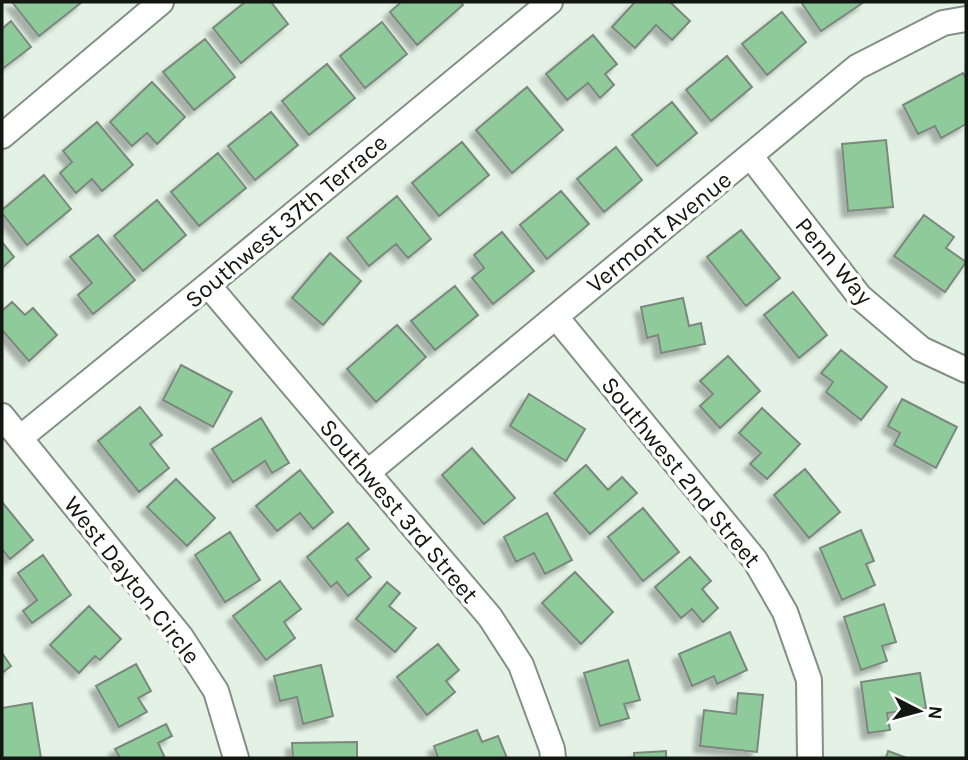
<svg xmlns="http://www.w3.org/2000/svg" width="968" height="760" font-family="Karla,sans-serif">
<defs>
<filter id="shadow"><feDropShadow dx="-6" dy="6" stdDeviation="2" flood-color="#0004"/></filter>
</defs>
<rect width="100%" height="100%" fill="#e4f2e6"/>
<!-- building -->
<path fill="#8fca9a" stroke="#7b887d" stroke-width="2" filter="url(#shadow)" d="M12,2H82L39,36Z
M245,2H271L288,24L241,63L213,28Z
M401,2H460L463,5L417,45L390,12Z
M635,2H670L690,21L672,40L656,25L635,48L612,27Z
M801,2H864L821,31Z
M782,12L806,42L767,75L742,44Z
M11,21L31,47L2,69V29Z
M382,22L407,54L365,88L340,56Z
M593,35L617,64L605,74L614,85L600,98L588,83L567,100L546,74Z
M205,39L235,77L194,110L163,72Z
M727,56L752,87L711,121L686,90Z
M327,64L355,98L309,135L282,101Z
M963,73L966,78V124L941,138L935,126L918,134L903,105Z
M152,82L185,117L157,144L147,133L132,146L110,122Z
M527,87L563,130L512,173L476,130Z
M672,102L697,133L657,166L632,135Z
M271,112L298,145L255,180L228,146Z
M97,122L133,165L102,191L92,179L76,193L60,173L72,162L63,151Z
M886,140L893,207L848,211L842,144Z
M462,142L489,175L439,216L412,183Z
M616,147L642,180L604,212L577,179Z
M218,153L246,188L199,226L171,192Z
M44,175L71,209L27,245L2,213V210Z
M561,191L589,224L547,259L520,225Z
M397,196L431,239L408,258L396,244L369,266L347,238Z
M157,200L186,235L143,271L114,236Z
M924,215L954,237L946,248L966,262L945,292L894,256Z
M741,230L780,278L746,306L707,257Z
M502,232L534,271L493,304L472,278L484,268L474,255Z
M98,235L135,280L93,314L78,295L92,283L70,257Z
M2,242L14,257L2,268Z
M330,253L361,281L323,325L292,298Z
M455,286L478,315L435,350L411,321Z
M793,292L827,335L799,358L764,315Z
M683,298L689,326L701,323L705,344L661,353L658,335L647,338L641,307Z
M12,302L25,315L33,308L57,335L29,361L2,330V311Z
M397,325L426,357L376,402L347,369Z
M841,350L887,387L861,420L826,392L833,382L821,373Z
M728,356L760,391L720,428L700,406L713,394L700,381Z
M181,365L232,392L213,427L163,400Z
M529,394L585,429L566,461L510,426Z
M902,399L957,427L936,468L894,445L900,433L888,426Z
M140,407L162,435L150,444L169,468L139,492L98,441Z
M762,408L800,444L767,479L750,464L761,453L739,433Z
M261,418L289,463L272,473L265,461L233,482L212,449Z
M472,448L515,498L484,524L442,475Z
M586,465L608,490L622,477L637,493L590,534L554,493Z
M805,469L840,512L809,538L774,495Z
M300,470L333,512L313,529L300,513L277,531L256,506Z
M176,479L215,518L187,546L147,507Z
M2,502L33,540L10,559L2,549Z
M643,508L679,552L643,581L608,537Z
M547,513L572,560L545,574L534,553L516,562L504,537Z
M348,523L369,549L356,559L371,577L348,596L337,582L331,587L307,557Z
M861,530L874,561L866,564L875,585L842,600L820,548Z
M230,532L260,580L225,602L195,555Z
M43,555L71,595L32,623L23,611L37,600L18,573Z
M690,557L711,581L702,589L718,608L703,622L692,609L681,618L655,587Z
M575,572L613,612L581,644L542,603Z
M280,581L301,609L284,622L295,638L266,660L233,616Z
M387,582L400,593L389,606L416,628L395,652L356,619Z
M884,604L896,642L882,646L887,661L861,670L844,617Z
M89,606L121,639L100,660L95,656L79,673L50,645Z
M730,632L747,670L717,684L714,676L692,686L679,654Z
M438,644L459,670L446,681L455,692L427,715L397,677Z
M2,653L11,666L2,673Z
M628,660L640,700L624,704L629,718L600,726L584,673Z
M136,664L151,691L138,698L147,712L119,727L96,686Z
M321,665L333,716L303,724L297,697L280,701L274,676Z
M920,673L926,708L887,713L890,730L868,733L861,682Z
M738,693L763,695L757,752L700,746L704,710L736,714Z
M32,703L41,758H2V708Z
M166,724L172,736L158,743L165,758H120L115,749Z
M477,730L482,742L498,736L507,758H438L434,746Z
M357,742V758H293L292,743Z
M666,751V758H634V753Z
M888,751L907,758H886Z"/>
<g fill="none" stroke-linecap="round" stroke-linejoin="round">
<defs>
<path id="minor" d="M2,136L161,2
M751,157L860,297L921,349L966,370
M208,285L490,617L521,665L552,749L553,758
M556,317L755,560L785,612L809,680L810,758
M2,416L181,637L216,691L236,758
M20,438L208,285L550,2
M367,473L857,67L943,23L966,19"/>
</defs>
<!-- minor casing -->
<use href="#minor" stroke="#828f84" stroke-width="28"/>
<!-- minor -->
<use href="#minor" stroke="#fff" stroke-width="24"/>
</g>
<g text-anchor="middle" dominant-baseline="central" stroke-width="7" stroke-linejoin="round" paint-order="stroke">
<!-- street labels -->
<g font-size="24" fill="#121712" stroke="#fff">
<text transform="translate(286 221) rotate(-40)">Southwest 37th Terrace</text>
<text transform="translate(659 232) rotate(-39)">Vermont Avenue</text>
<text transform="translate(834 261) rotate(50)">Penn Way</text>
<text transform="translate(681 472) rotate(51)">Southwest 2nd Street</text>
<text transform="translate(399 511) rotate(50)">Southwest 3rd Street</text>
<text transform="translate(132 580) rotate(52)">West Dayton Circle</text>
</g>
</g>
<!-- border -->
<rect width="968" height="760" fill="none" stroke="#121712" stroke-width="7"/>
<!-- north arrow -->
<g transform="translate(919 711) rotate(96)" stroke="#ffffff" stroke-width="5" paint-order="stroke">
<path d="M0-5L12 26L0 18L-12 26Z" fill="#121712"/>
<text y="-10" font-size="19" font-weight="bold" text-anchor="middle" fill="#121712">N</text>
</g>
</svg>
